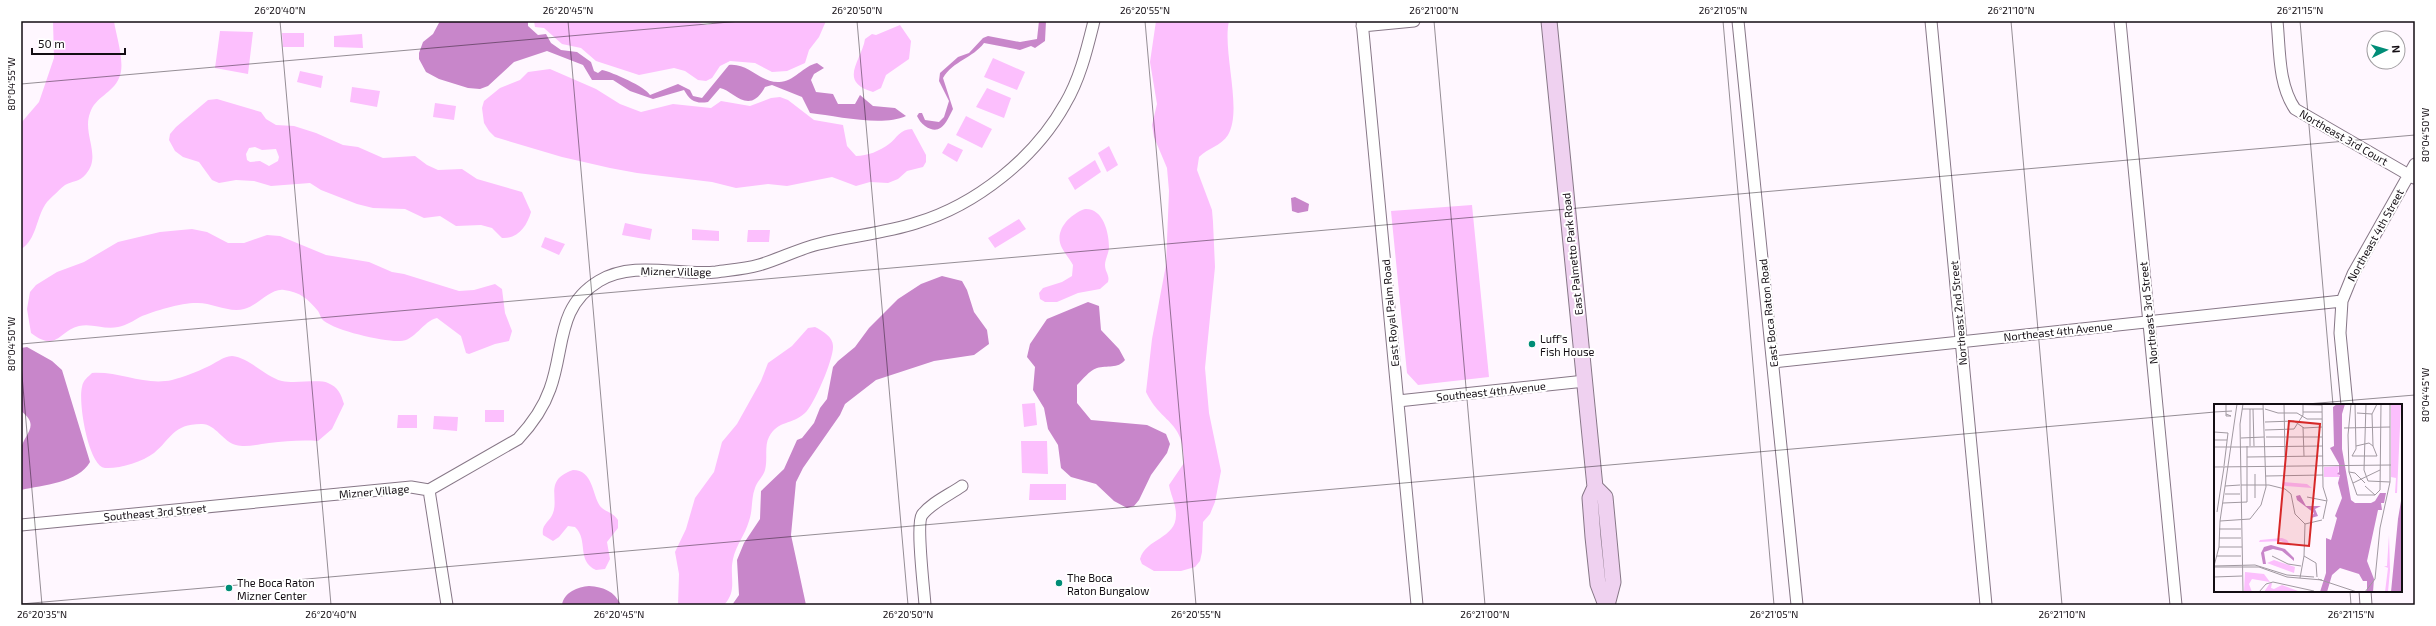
<svg xmlns="http://www.w3.org/2000/svg" width="2436" height="626" font-family="'Exo 2',sans-serif">
<rect width="100%" height="100%" fill="#fff7ff"/>
<!-- green -->
<path fill="#fcbffd" fill-rule="evenodd" d="M53,21H114C116,36 126,64 119,78C113,93 95,97 90,113C82,134 102,156 86,174C80,182 72,181 65,185C62,187 50,199 47,202C36,216 37,240 21,249V123L39,102L54,58Z
M534,21H693L707,25L722,21H826L819,37L809,50L805,63L787,71L772,72L755,63L730,61L720,66L712,78L706,81L698,80L685,71L674,68L639,75L596,61L581,48L562,44L544,28L535,27Z
M1156,21H1229C1222,51 1243,110 1228,135C1221,146 1208,148 1199,157L1197,170L1212,210L1213,222L1215,267L1205,368L1209,413L1221,471L1215,502L1210,514L1203,522L1202,552L1200,561L1195,567L1181,571H1154L1142,564L1140,559C1146,538 1176,539 1176,515C1176,504 1171,496 1169,485L1184,463C1184,419 1162,425 1146,392L1152,339L1166,265L1169,191L1167,168L1154,137L1152,125L1157,104L1150,62Z
M900,25L911,41L909,59L886,75L881,88L873,92C837,82 862,60 865,39L872,34L876,35Z
M220,31L253,32L248,74L215,68Z
M282,33H304V47H283Z
M362,34L363,48L334,47V36Z
M993,58L1025,72L1017,90L984,77Z
M550,69L596,89L620,104L641,112L673,104L711,108L721,101L750,106L771,98L780,97L788,100L814,120L843,125L847,146L856,156C867,156 880,151 889,144C897,138 900,129 912,129L926,155V162L923,167L907,171L898,179L888,183L870,182L856,186L832,177L787,186L768,184L736,188L712,182L637,173L610,168L562,157L495,137L489,131L484,123L482,108L484,101L500,88L520,80L528,72Z
M300,71L323,76L321,88L297,82Z
M352,87L380,91L377,107L350,102Z
M987,88L1011,98L1004,118L976,107Z
M217,99L261,112L266,119L276,125L294,126L316,133L343,145L358,147L383,158L415,156L427,165L438,170L462,169L477,179L522,192L531,212C527,226 518,239 502,238L492,228L481,225L456,226L440,216L424,218L405,209L373,208L357,204L321,190L310,183L271,186L254,181L236,180L219,183L212,180L199,162L183,157L175,151L169,140L170,134L176,127L208,100ZM255,147L262,150L276,149L279,157L278,161L269,166L260,161L250,162L247,160L246,154L249,148Z
M435,103L456,106L454,120L433,117Z
M966,116L992,129L982,148L956,135Z
M948,143L963,150L957,162L942,153Z
M1109,146L1118,165L1107,172L1098,153Z
M1095,160L1101,172L1075,190L1068,178Z
M1472,205L1489,377L1418,385L1407,373L1391,211Z
M1085,209C1103,208 1109,232 1109,247C1109,253 1105,259 1105,265C1105,272 1110,275 1108,282L1100,289L1078,293L1057,302H1045L1040,299L1039,293L1043,288L1062,282L1072,276L1073,265C1070,259 1065,254 1062,248C1053,231 1070,214 1085,209Z
M1019,219L1026,229L995,248L988,238Z
M625,223L652,229L650,240L622,235Z
M192,229L207,232L228,243H244L267,235L280,236L326,255L369,262L392,272L404,274L459,291L474,290L495,284L502,289L505,313L512,331L509,341L495,344L469,354L466,353L461,336L437,318C423,321 415,341 400,341C384,342 337,331 324,321C321,319 320,314 318,311C308,299 300,292 284,290C270,288 258,306 244,309C228,313 211,302 196,303C181,303 154,311 140,317C133,321 127,325 118,327C105,330 92,323 79,326C60,330 57,353 31,333L27,309L30,292L36,285L57,272L84,262L118,242L160,232Z
M692,229L719,231V241L692,240Z
M748,230H770L769,242H747Z
M545,237L565,244L559,255L541,247Z
M815,327C823,331 833,337 833,346C834,358 814,405 805,413C792,425 778,420 769,437C764,446 768,459 765,470C763,477 757,481 755,488C751,498 753,510 749,521C745,535 736,545 733,559C729,577 738,590 724,605H678L679,574L675,552L686,529L695,498L714,472L722,442L737,424L761,381L768,363L792,346L808,328Z
M232,356C250,358 264,376 282,381C295,384 319,379 328,383C338,387 341,394 344,404L332,429L318,441C301,440 286,441 269,443C259,444 246,448 236,445C223,442 215,423 201,424C173,424 171,439 154,453C142,462 119,469 105,468C88,466 78,401 82,387C83,380 88,377 92,373C119,371 145,386 172,380C183,377 197,372 207,367C216,363 222,357 232,356Z
M1035,403L1037,425L1024,427L1022,404Z
M485,410H504V422H485Z
M398,415H417V428H397Z
M434,416L458,417L457,431L433,429Z
M1021,441H1047L1048,474L1022,473Z
M573,470C593,470 592,494 600,506C605,512 613,512 618,520V528L607,542L610,559L605,569L596,570C576,561 589,540 575,527L568,526L559,537L553,541L543,535C541,524 550,522 553,513C559,497 544,480 573,470Z
M1030,484H1066V500H1029Z"/>
<!-- water -->
<path fill="#c886ca" d="M440,21H528V26L538,35L546,34L551,43L561,50L577,52L591,62L594,71L598,73L602,70C612,72 646,87 650,95L678,84L690,90L693,96L702,98L729,65C749,63 759,82 778,82C793,83 803,66 817,63L824,68L814,74L811,80L816,92L833,94L838,104H855L860,95L873,106L895,108L906,116C882,127 837,116 810,113L802,97L772,85L765,87C749,117 733,90 720,88L708,102C696,104 690,101 684,90L653,99L630,91L613,80H592L583,65L547,51L514,62L488,86L480,89L468,88L439,79L426,72L419,59V53L423,42L433,34Z
M1039,21H1046L1045,41L1035,48L1031,46L1020,50L984,43C973,58 953,61 943,78L953,109C947,121 941,137 925,126C921,123 919,120 917,116L919,113H922L925,120L939,122L944,117L949,101L939,81L940,73L958,57L969,53L983,38L988,36L1020,42L1037,39Z
M1295,197L1309,204L1308,211L1298,213L1292,211L1291,198Z
M942,276L962,281L967,290L974,312L987,330L989,344L974,355L934,361L876,380L845,404L840,415L803,468L796,482L791,535L806,605H732L739,595L737,560L744,543L760,519L761,491L784,469L797,440L802,438L814,423L820,408L827,399L833,367L838,361L855,347L869,328L898,299L921,284Z
M1088,302L1099,306L1101,330L1119,349L1125,360C1118,369 1107,365 1097,368C1089,371 1083,379 1077,385V403L1091,420L1147,425L1166,434L1170,444L1167,453L1151,475L1139,500L1134,506L1127,508L1114,501L1096,484L1071,477L1061,468L1058,445L1048,429L1044,408L1033,390L1035,367L1027,357L1030,344L1047,319Z
M27,347L52,361L62,370L90,462C78,483 43,485 21,490C21,478 18,462 21,449C24,434 41,426 21,411V348Z
M589,586C604,587 614,591 621,605H562C564,592 578,587 589,586Z"/>
<g fill="none" stroke-linecap="round" stroke-linejoin="round">
<defs>
<path id="street" d="M1362,21L1417,605
M1738,21L1797,605
M1931,21L1986,605
M2120,21L2176,605
M2277,21C2280,50 2278,84 2295,109L2414,178
M1362,26L1414,21
M1773,362L2342,301
M1398,401L1585,381
M2347,405L2340,333L2342,301L2353,274L2415,164
M429,490L447,605
M21,525L411,487L429,490L518,439C532,424 543,409 550,389C565,348 556,307 599,281C634,260 678,276 716,272C730,270 745,269 759,265C780,259 798,249 819,244C851,236 885,233 916,223C976,205 1035,158 1065,104C1080,79 1087,49 1094,21
M2365,591L2366,605
M925,605C924,590 916,524 922,515C931,503 949,495 962,486"/>
<path id="secondary" d="M1549,21L1595,487L1590,498L1593,537L1598,584L1606,605
M1595,487L1605,497L1613,582L1607,605"/>
</defs>
<!-- street casing -->
<use href="#street" stroke="#877787" stroke-width="13"/>
<!-- secondary casing -->
<use href="#secondary" stroke="#877787" stroke-width="17"/>
<!-- street -->
<use href="#street" stroke="#fff" stroke-width="11"/>
<!-- secondary -->
<use href="#secondary" stroke="#efd1f0" stroke-width="15"/>
</g>
<!-- ticks -->
<path fill="none" stroke="#130d13" stroke-width="1" stroke-opacity="0.45" d="M280,21L331,605M568,21L619,605M857,21L908,605M1145,21L1196,605M1434,21L1485,605M1723,21L1774,605M2011,21L2062,605M2300,21L2333,405M21,84L741,21M21,344L2415,135M21,364L42,605M2295,405L2415,395M2350,591L2351,605M21,604L2215,412"/>
<!-- markers -->
<g fill="#008d77" stroke="#fff" stroke-width="1.5">
<circle cx="1532" cy="344" r="4"/>
<circle cx="1059" cy="583" r="4"/>
<circle cx="229" cy="588" r="4"/>
</g>
<g text-anchor="middle" dominant-baseline="central" stroke-width="4" stroke-linejoin="round" paint-order="stroke">
<!-- street labels -->
<g font-size="11" fill="#130d13" stroke="#fff">
<text transform="translate(2344 137) rotate(30)">Northeast 3rd Court</text>
<text transform="translate(2375 235) rotate(-61)">Northeast 4th Street</text>
<text transform="translate(1572 254) rotate(-96)">East Palmetto Park Road</text>
<text transform="translate(676 271) rotate(1)">Mizner Village</text>
<text transform="translate(1390 313) rotate(-95)">East Royal Palm Road</text>
<text transform="translate(1768 313) rotate(-96)">East Boca Raton Road</text>
<text transform="translate(1958 313) rotate(-95)">Northeast 2nd Street</text>
<text transform="translate(2148 313) rotate(-96)">Northeast 3rd Street</text>
<text transform="translate(2058 331) rotate(-6)">Northeast 4th Avenue</text>
<text transform="translate(1491 391) rotate(-6)">Southeast 4th Avenue</text>
<text transform="translate(374 491) rotate(-5)">Mizner Village</text>
<text transform="translate(155 512) rotate(-5)">Southeast 3rd Street</text>
</g>
<!-- poi labels -->
<g font-size="11" fill="#130d13" stroke="#fff" text-anchor="start">
<text x="1540" y="338">Luff's<tspan x="1540" dy="13">Fish House</tspan></text>
<text x="1067" y="577">The Boca<tspan x="1067" dy="13">Raton Bungalow</tspan></text>
<text x="237" y="582">The Boca Raton<tspan x="237" dy="13">Mizner Center</tspan></text>
</g>
</g>
<!-- overview -->
<g transform="translate(2214 404)">
<rect width="188" height="188" fill="#fff7ff"/>
<path d="M177,0H187L183,89H181L182,74L177,73ZM125,62L124,70L127,73H110V63ZM69,78L93,80L98,84L72,82L68,81ZM175,131L176,166L174,188H171L174,164L170,162H173ZM68,134L73,136L77,142L67,137L45,138L46,136ZM60,156L81,163L80,169L53,159ZM31,168L50,170L56,178L38,175L35,180L38,188H30ZM56,179H58L57,184L60,185L68,181L84,187L50,188Z" fill="#fcbffd"/>
<path d="M123,0H131L128,10V45L137,96L141,99H157L161,97L166,89H172L170,99H167L168,106H164L153,157L160,175L159,188H153V177H149L145,170L126,164L118,171L113,188H106L112,169V134L117,136L123,114L121,112L128,94L124,79L126,71L123,70L125,68V60L116,44L120,42L119,3ZM86,91L92,102H107L101,105L104,112L97,114L100,109L83,96L82,92ZM188,91V188H177L184,115ZM57,141L71,145L80,154V157L68,147L59,145L50,148L52,160H49L47,149L50,143Z" fill="#c886ca"/>
<path fill="none" stroke="#a199a1" stroke-width="1" d="M12,0V12H17L12,10M29,0L26,20L29,188M64,0L108,1M70,0L71,52M108,0L109,83L113,96L109,115M137,0L134,31L135,68L143,91H161M152,0L150,66L154,77M163,0L158,10L159,42L163,52M28,5H49M36,5V42M39,5L40,42M51,5L64,9H83L93,15H108M0,8L18,7M89,8H108M143,9L158,10M51,18L80,17L90,24L108,23M89,23L90,52M130,24L176,23M51,26L80,25L89,11V0M0,28L14,29L10,62M52,33H108M27,34L50,33M0,36H13M33,42V62M142,42L155,39L159,42M0,43H27M26,43L109,42M138,52L142,45L141,0M138,52H163M33,53L109,52M0,63L177,61M135,68L141,69L151,79M41,70V94M52,72L109,71M154,77L176,78M139,79L166,66M27,81H55L71,85L77,90L81,110L91,120L90,152L86,174M11,82L26,81M151,82L161,91M11,90H26M161,91L166,86L167,0M93,93L113,97M9,99L33,98V63M3,108L10,63M6,117L36,115L47,101L52,83L49,0M91,120L108,116M5,125H27M5,134H27M5,143H28M3,152H27M58,152L74,160L87,162M90,152L102,159L103,173M0,162L41,161L73,171L100,173M0,162L5,143L6,117L23,0M0,163H45L73,173L108,176M0,173L28,172M104,175L143,188M45,188L52,180L59,178L100,187M151,188L161,175L166,124L176,78V0"/>
<path fill="#d62828" fill-opacity="0.15" stroke="#d62828" stroke-width="2" d="M75,17L106,20L95,142L64,139Z"/>
<rect width="188" height="188" fill="none" stroke="#130d13" stroke-width="2"/>
</g>
<!-- border -->
<rect width="2436" height="626" fill="none" stroke="#ffffff" stroke-width="44"/>
<!-- north arrow -->
<g transform="translate(2386 50) rotate(85)"><circle r="19" fill="#ffffff" stroke="#a19ea1"/>
<path d="M0-3L7 15L0 10L-7 15Z" fill="#008d77"/>
<text y="-6" font-size="11" font-weight="bold" text-anchor="middle" fill="#130d13">N</text>
</g>
<!-- scale -->
<path d="M32 48v6h93v-6" fill="none" stroke="#130d13" stroke-width="2"/>
<text x="38" y="48" font-size="12" fill="#130d13" stroke="#ffffff" stroke-width="3" paint-order="stroke">50 m</text>
<rect x="22" y="22" width="2392" height="582" fill="none" stroke="#130d13" stroke-width="1.5"/>
<g font-size="10" text-anchor="middle" fill="#130d13">
<text x="280" y="14">26°20'40"N</text>
<text x="568" y="14">26°20'45"N</text>
<text x="857" y="14">26°20'50"N</text>
<text x="1145" y="14">26°20'55"N</text>
<text x="1434" y="14">26°21'00"N</text>
<text x="1723" y="14">26°21'05"N</text>
<text x="2011" y="14">26°21'10"N</text>
<text x="2300" y="14">26°21'15"N</text>
<text transform="translate(11 84) rotate(-90)" y="4">80°04'55"W</text>
<text transform="translate(2425 135) rotate(-90)" y="4">80°04'50"W</text>
<text transform="translate(11 344) rotate(-90)" y="4">80°04'50"W</text>
<text transform="translate(2425 395) rotate(-90)" y="4">80°04'45"W</text>
<text x="42" y="618">26°20'35"N</text>
<text x="331" y="618">26°20'40"N</text>
<text x="619" y="618">26°20'45"N</text>
<text x="908" y="618">26°20'50"N</text>
<text x="1196" y="618">26°20'55"N</text>
<text x="1485" y="618">26°21'00"N</text>
<text x="1774" y="618">26°21'05"N</text>
<text x="2062" y="618">26°21'10"N</text>
<text x="2351" y="618">26°21'15"N</text>
</g>
</svg>
